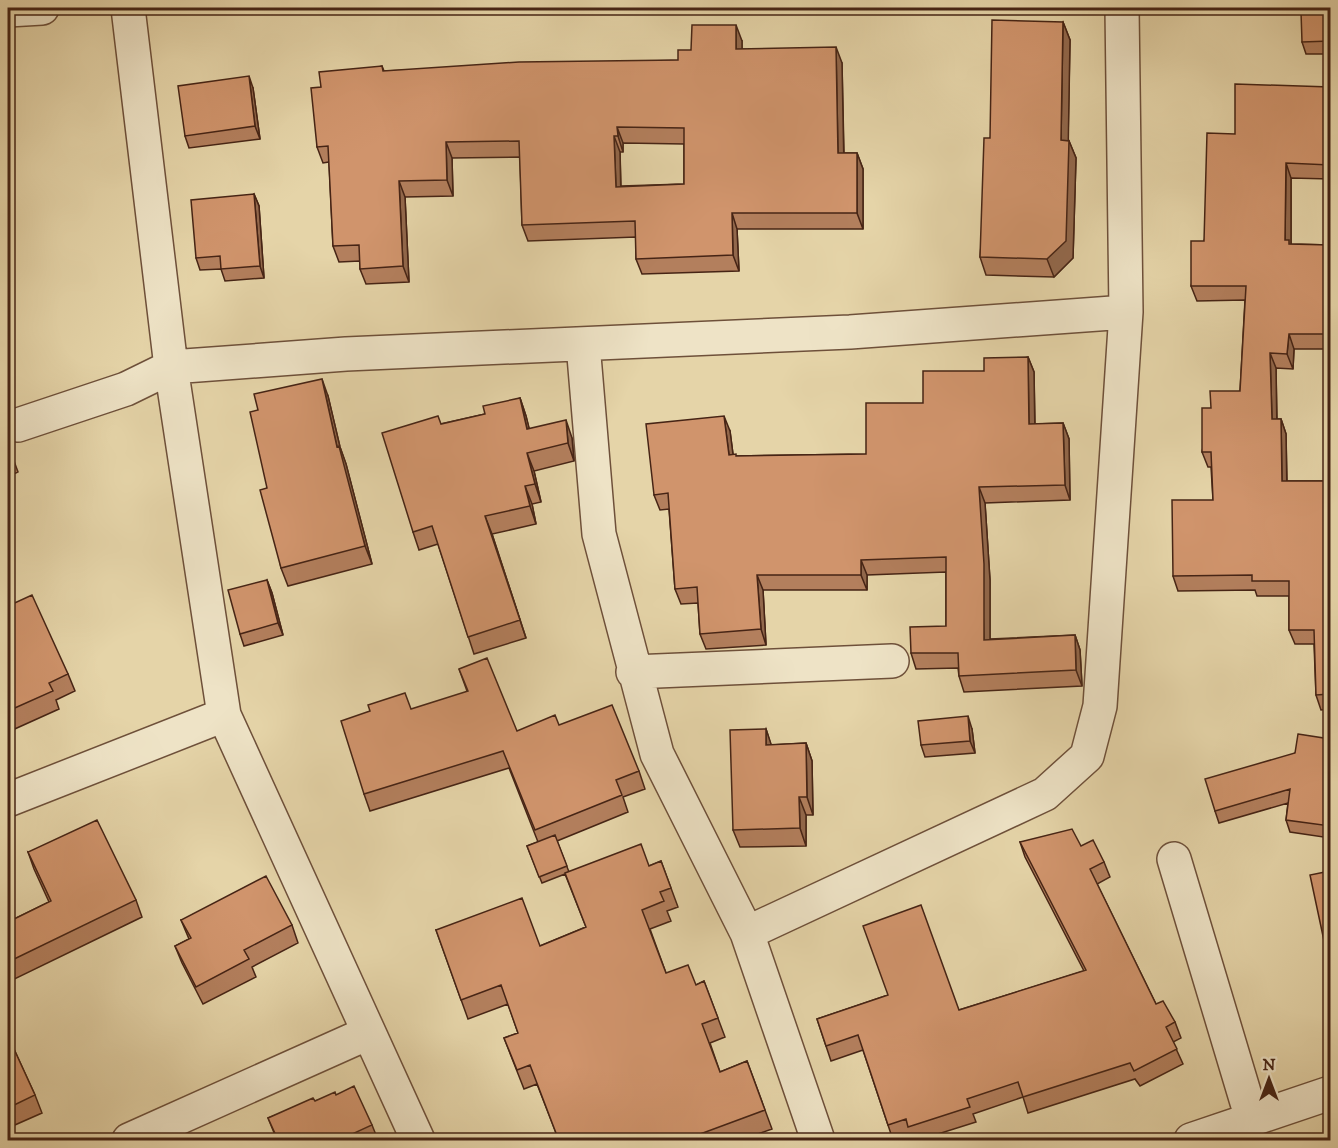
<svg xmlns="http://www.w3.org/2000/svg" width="1338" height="1148" font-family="'IM FELL DW Pica',serif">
<rect width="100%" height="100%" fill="#e5d4a8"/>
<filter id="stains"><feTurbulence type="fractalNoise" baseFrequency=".00333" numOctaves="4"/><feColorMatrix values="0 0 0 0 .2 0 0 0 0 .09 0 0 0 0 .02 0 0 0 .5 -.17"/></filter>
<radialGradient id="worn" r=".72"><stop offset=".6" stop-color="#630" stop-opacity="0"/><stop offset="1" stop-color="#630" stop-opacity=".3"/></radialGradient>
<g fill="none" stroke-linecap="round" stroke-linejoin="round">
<defs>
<path id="minor" d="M128,8L171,367L224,715L418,1140
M8,10L42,8
M583,344L599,534L657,754L747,933L818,1140
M18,425L126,389L171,367L346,354L850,332L1126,312
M633,672L892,661
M8,800L224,715
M1174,859L1252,1119
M747,933L1045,794L1087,756L1100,706L1126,312L1122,8
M129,1140L368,1033
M1191,1140L1330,1093"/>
</defs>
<!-- minor casing -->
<use href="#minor" stroke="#6e503a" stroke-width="36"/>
<!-- minor -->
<use href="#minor" stroke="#eee3c6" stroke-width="33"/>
</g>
<!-- wall -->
<path fill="#b37f5d" stroke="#462415" stroke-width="1.5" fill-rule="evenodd" d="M1330,12V54H1306L1302,42Z
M1063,22L1070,40L1068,141H1069L1076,158L1073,258L1054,277L986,275L980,257L990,138Z
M742,41V49L842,63L844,153H857L863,169V229H737L739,271L642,274L636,259V237L528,241L522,225L520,157L452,158L453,196L405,197L409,282L366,284L360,269V261L339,262L333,246L329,162L323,163L317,147L321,87L382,66L384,71L678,60L691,50ZM623,143L684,144V184L621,186L620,152H623Z
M1330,87V179L1291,178V244L1330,245V349H1294L1293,369L1276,368L1277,419H1281L1286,434L1287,481H1330V709L1321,710L1316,695L1314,644H1295L1289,630V596H1257L1255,590L1178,591L1173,576L1213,500L1211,467H1208L1202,452L1211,408L1240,391L1245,300L1197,301L1191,286L1235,134Z
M253,88L260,139L189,148L185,136Z
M254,194L259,206L264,278L225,281L221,269L200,270L196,258Z
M1028,357L1034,372L1035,424L1063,423L1069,439L1070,500L985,503L990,580V639L1075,635L1080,650L1082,686L964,692L959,676L958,668L916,669L911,653L946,626V572L867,575V590H763L766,645L706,649L700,634L698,603L681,604L675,589L669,509L660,510L654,495L730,431L733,454L736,456L866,454L923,403L984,371Z
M328,396L340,447L346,464L372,564L288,586L281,568L267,488Z
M520,398L526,416L529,429L572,438L574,461L534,471L541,502L532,504L536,524L492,534L526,638L474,654L438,544L419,550L413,532L441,424L485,414Z
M8,445L18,472L8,477Z
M8,483L11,493L8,495Z
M267,580L272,593L283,635L244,646L240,634Z
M8,606L68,674L75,691L56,700L59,709L8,732Z
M459,669L517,731L559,725L639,771L645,789L623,797L628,812L557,841L569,872L649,866L661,861L678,907L667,911L671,921L650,929L666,973L696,985L704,981L725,1037L710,1043L720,1072L747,1061L772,1129L741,1140H553L556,1133L537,1084L524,1089L504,1038L518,1033L508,1004L468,1019L436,930L540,946L586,927L565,874L542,883L527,846L538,842L509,768L370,811L364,794L467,691Z
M766,729L771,745L806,743L812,761L813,815H806V846L740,847L733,830Z
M972,729L975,753L925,757L921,745Z
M1330,739V838L1290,832L1286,820L1288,803L1219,823L1215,811L1295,753Z
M1020,842L1081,846L1104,862L1110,877L1097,884L1156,1004L1175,1022L1181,1038L1173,1042L1183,1064L1140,1086L1135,1079L1028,1113L1023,1097L973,1114L976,1122L919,1140H913L911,1134L893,1140L863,1050L831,1061L817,1019L888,995L959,1010L1084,971L1025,857Z
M28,852L136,900L142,917L8,982L10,987L8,988V922L49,902L34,869Z
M181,920L292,925L298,943L252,967L256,977L203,1004L182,963L175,946L189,939Z
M8,1036L35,1095L42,1113L8,1128Z
M336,1095L372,1125L378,1140H277L268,1118L315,1101Z"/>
<!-- shaded-wall -->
<path fill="#92684c" stroke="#462415" stroke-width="1.5" d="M1063,22L1070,40L1068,158L1061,140Z
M736,25L742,41V65L736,49Z
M836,47L842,63L844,169L838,153Z
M249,76L253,88L260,139L255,126Z
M617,127L623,143V152L618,136Z
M614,136L620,152L621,202L616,187Z
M1069,141L1076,158L1073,258L1054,277L1047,259Z
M446,142L452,158L453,196L447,180Z
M857,153L863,169V229L857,213Z
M1286,163L1291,178V249L1285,240Z
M399,181L405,197L409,282L403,266Z
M254,194L259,206L264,278L260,266Z
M732,213L737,229L739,271L733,255Z
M1289,334L1294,349L1293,369L1287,354Z
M1270,353L1276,368L1277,434L1272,419Z
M1028,357L1034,372L1035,439L1029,424Z
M322,379L328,396L340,447L346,464L372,564L365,546L337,447Z
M520,398L526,416L534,447L527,429Z
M724,416L730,431L735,470L729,455Z
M1281,419L1286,434L1287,496L1282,481Z
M566,420L572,438L574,461L568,443Z
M1063,423L1069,439L1070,500L1065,485Z
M527,453L534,471L541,502L535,484Z
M525,486L532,504L536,524L530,506Z
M979,487L985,503L990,580V655L984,640Z
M485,516L492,534L526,638L520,620Z
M861,560L867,575V590L861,575Z
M757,575L763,590L766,645L761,629Z
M267,580L272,593L283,635L278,623Z
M1075,635L1080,650L1082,686L1076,670Z
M968,716L972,729L975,753L970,741Z
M766,729L772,747L766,745Z
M806,743L812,761L813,815L807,797Z
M799,797L806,815V846L800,828Z"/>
<!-- building -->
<path fill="#d0946c" stroke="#462415" stroke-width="1.5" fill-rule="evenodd" d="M1301,12H1330V41L1302,42Z
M992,20L1063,22L1061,140L1069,141L1066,241L1047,259L980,257L984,138H990Z
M692,25H736V49L836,47L838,153H857V213H732L733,255L636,259L635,221L522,225L519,141L446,142L447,180L399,181L403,266L360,269L359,245L333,246L328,146L317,147L311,88L321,87L319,72L382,66L383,71L519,62L678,60V50H691ZM617,127L684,128V184L616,187L614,136H618Z
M249,76L255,126L185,136L178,86Z
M1235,84L1330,87V165L1286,163L1285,240H1289V244L1330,245V334H1289L1287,354L1270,353L1272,419H1281L1282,481H1330V694L1316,695L1314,630H1289V581H1252V575L1173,576L1172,500H1213L1211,452H1202V408H1211L1210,391H1240L1246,286H1191V241H1204L1207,133L1235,134Z
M254,194L260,266L221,269L220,256L196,258L191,200Z
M1028,357L1029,424L1063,423L1065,485L979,487L984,564V640L1075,635L1076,670L959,676L958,653H911L910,627L946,626V557L861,560V575H757L761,629L700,634L697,587L675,589L668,493L654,495L646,424L724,416L729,455L736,454V456L866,454V403H923V371H984V358Z
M322,379L337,447L339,446L365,546L281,568L260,490L267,488L250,412L258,410L254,394Z
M520,398L527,429L566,420L568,443L527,453L535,484L525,486L530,506L485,516L520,620L468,637L432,526L413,532L382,433L438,416L441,424L485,414L483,406Z
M8,445L12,455L8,456Z
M267,580L278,623L240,634L228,590Z
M32,595L68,674L49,683L53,691L8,711V606Z
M487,658L517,731L555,715L559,725L612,705L639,771L616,780L622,795L535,830L503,751L364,794L341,721L370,711L368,705L405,693L411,709L468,691L459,669Z
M968,716L970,741L921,745L918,721Z
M766,729V745L806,743L807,797H799L800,828L733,830L730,730Z
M1298,734L1330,739V826L1286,820L1290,789L1215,811L1205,779L1295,753Z
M97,820L136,900L8,962V922L51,901L28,852Z
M1072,829L1081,846L1093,840L1104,862L1090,869L1156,1004L1163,1001L1175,1022L1166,1027L1177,1049L1134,1071L1130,1063L1023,1097L1018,1082L967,1099L970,1107L908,1127L906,1119L888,1125L858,1035L826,1046L817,1019L888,995L863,926L921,905L959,1010L1086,970L1020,842Z
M555,835L567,866L539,877L527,846Z
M641,844L649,866L661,861L671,888L660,892L664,901L642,910L666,973L688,965L696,985L704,981L718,1018L702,1024L720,1072L747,1061L765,1110L684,1140H553L551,1135L556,1133L530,1065L517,1070L504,1038L518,1033L501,985L461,1000L436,930L522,898L540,946L586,927L565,873Z
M1330,871V969L1310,875Z
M266,876L292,925L244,950L249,959L196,987L175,946L191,938L181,920Z
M8,1036L35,1095L8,1108Z
M354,1086L372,1125L352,1134L355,1140H278L268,1118L313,1098L315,1101L335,1092L336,1095Z"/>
<!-- margin -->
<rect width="1338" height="1148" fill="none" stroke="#e5d4a8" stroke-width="30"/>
<rect x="9" y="9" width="1320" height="1130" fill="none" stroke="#462415" stroke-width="3"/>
<rect x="15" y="15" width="1308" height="1118" fill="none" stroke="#462415" stroke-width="1.5"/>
<!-- north arrow -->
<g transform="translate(1269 1079)" stroke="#eee3c6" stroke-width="4.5" paint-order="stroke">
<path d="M0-4.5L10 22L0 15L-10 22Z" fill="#462415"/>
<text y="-9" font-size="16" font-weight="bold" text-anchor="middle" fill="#462415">N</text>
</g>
<rect width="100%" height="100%" filter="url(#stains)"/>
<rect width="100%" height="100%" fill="url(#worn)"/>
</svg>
